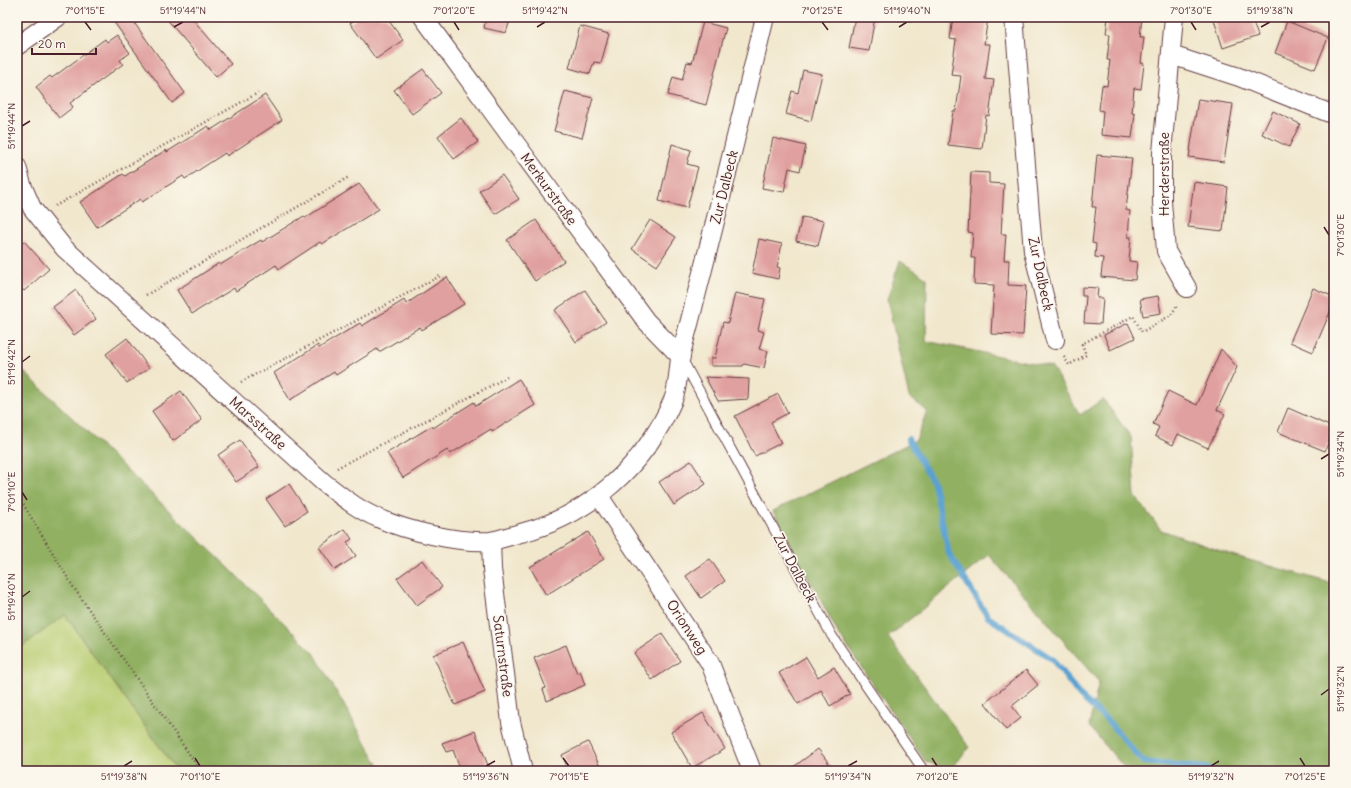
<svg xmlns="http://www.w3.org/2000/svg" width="1351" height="788" font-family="Delius,sans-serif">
<rect width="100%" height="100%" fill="#fbf7ec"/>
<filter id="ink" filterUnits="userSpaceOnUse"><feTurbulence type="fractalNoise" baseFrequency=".025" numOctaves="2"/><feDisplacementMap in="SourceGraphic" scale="8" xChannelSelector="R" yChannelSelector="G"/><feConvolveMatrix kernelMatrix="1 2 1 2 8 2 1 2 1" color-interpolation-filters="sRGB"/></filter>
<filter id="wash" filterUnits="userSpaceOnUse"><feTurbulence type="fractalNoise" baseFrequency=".012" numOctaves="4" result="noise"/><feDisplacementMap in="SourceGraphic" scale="16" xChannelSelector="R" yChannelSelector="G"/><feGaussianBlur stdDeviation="0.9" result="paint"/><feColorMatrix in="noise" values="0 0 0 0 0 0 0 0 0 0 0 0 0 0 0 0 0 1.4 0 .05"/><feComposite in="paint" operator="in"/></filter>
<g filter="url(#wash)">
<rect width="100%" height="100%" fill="#f1e7cd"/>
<!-- green -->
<path fill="#b7cc70" stroke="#80764e" d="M65,615L177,771H17V650Z"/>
<!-- forest -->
<path fill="#91b062" stroke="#6e6846" d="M900,261L927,278L926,341L1052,367L1080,415L1103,399L1131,437L1135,496L1161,530L1235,556L1334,584V771H1127L1089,726L1099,682L989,555L888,637L969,747L950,771L925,761L838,633L773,511L916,440L927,411L909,397L887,299Z
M17,365L230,569L314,653L382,771H177L65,615L17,650Z"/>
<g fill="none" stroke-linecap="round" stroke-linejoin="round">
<!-- stream -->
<path stroke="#5aa1d0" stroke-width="6" d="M908,439L934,484L949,554L988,617L1052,659L1080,696L1107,720L1143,762L1206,768L1212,771"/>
</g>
<g id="blocks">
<!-- building -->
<path fill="#e0a09f" d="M113,17H130L185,93L172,103L111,18Z
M165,17H191L231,64L216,77Z
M359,17H386L403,40L376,59L350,23Z
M486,17H511L506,33L484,28Z
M855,17H875L869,51L849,48Z
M890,17H911V21Z
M953,17H988L984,44H990L985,79L994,80L989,116L986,115L982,149L948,145L953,111H956L961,76L951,75L956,40L950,39Z
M1108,17H1142L1140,37H1144L1141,63L1144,64L1141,89L1134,88L1132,113L1135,114L1132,138L1101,135L1103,111L1099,110L1102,85L1107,86L1110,60H1107L1110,34H1106Z
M1213,17H1251L1258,36L1223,48Z
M1287,21L1328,38L1315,69L1275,53Z
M703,22L726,28L706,105L668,95L673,77L682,80L687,62L692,63Z
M580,26L609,34L601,63L594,62L590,74L569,68Z
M117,35L130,53L120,60L123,64L70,103L73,107L59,118L36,87L50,76L52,78L105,39L107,42Z
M423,69L441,93L412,114L394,90Z
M803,70L822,74L811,121L786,114L792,91L798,93Z
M565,91L593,98L582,138L554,131Z
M265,95L282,120L227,156L225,153L185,179L183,176L142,202L140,199L97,227L80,202L123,174L125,176L166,150L167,152L208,126L211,130Z
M1198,99L1233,104L1224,162L1189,157Z
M1273,111L1300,124L1289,147L1262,134Z
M461,118L478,142L454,159L438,136Z
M773,138L806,146L800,171L789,168L784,192L762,188Z
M672,144L691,150L687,164L698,167L687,208L659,201Z
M1097,155L1132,158L1126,210L1130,211L1128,237H1131L1129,261L1137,262L1135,280L1101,277L1103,258L1095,257L1096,244L1092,243L1096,207H1092Z
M971,172L989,173V183L1004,184L1001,234H1006L1004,260H1009L1008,285L1026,286L1023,335L991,334L994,285L974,284L975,258H971L973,233L968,232Z
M502,175L519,199L495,214L479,191Z
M1194,182L1228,187L1223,231L1188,227Z
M359,184L379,209L322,244L320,242L279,269L276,265L236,291L234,288L192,314L177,290L219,263L220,265L261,240L262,242L304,216L305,218Z
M802,217L824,221L818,246L796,241Z
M536,220L564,261L535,281L507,240Z
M650,220L676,237L657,266L632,249Z
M759,239L782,244L777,267L780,268L778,279L752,273Z
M24,241L49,269L24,291L17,284V248Z
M447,277L464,304L422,330L420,327L379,352L377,349L336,375L334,372L290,400L274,373L318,345L319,348L360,323L362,326L404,300L406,304Z
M1082,287L1098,288L1097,298H1103L1101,324L1084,323L1086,296H1082Z
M1313,288L1334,297V303L1313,352L1290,342Z
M76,290L96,319L74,335L53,307Z
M585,290L606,322L576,342L555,310Z
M735,293L765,299L758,330L764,332L759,349L768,351L764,368L744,364L743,366H711V358H715L723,322L728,323Z
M1158,296L1161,313L1143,316L1140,299Z
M1128,323L1135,338L1110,350L1104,335Z
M127,338L149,368L127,383L106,354Z
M1221,349L1237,367L1217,410L1225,414L1208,448L1178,434L1173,445L1155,436L1159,427L1153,424L1168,391L1197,405Z
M705,377L749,379L748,399L718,401Z
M519,379L535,405L492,432L491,429L450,454L447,450L403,478L387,453L432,426L433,428L474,402L476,406Z
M181,391L202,420L173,441L152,411Z
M778,394L788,413L771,422L781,443L755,456L735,416Z
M1288,408L1334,428L1325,451L1278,432Z
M240,440L259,467L236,482L218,455Z
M691,461L706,484L674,505L659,482Z
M289,484L307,511L285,526L266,499Z
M345,529L352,539L347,542L356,556L335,570L319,547Z
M588,532L604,559L546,595L530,567Z
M710,559L725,581L701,598L686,576Z
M422,560L442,587L417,605L397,578Z
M662,634L680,661L652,680L634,653Z
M463,642L485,692L455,705L433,655Z
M566,645L577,673L580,671L585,685L547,701L543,689L546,688L534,658Z
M806,657L818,677L834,667L850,694L830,706L821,690L798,704L779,673Z
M1026,670L1038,685L1012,706L1021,718L1006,730L985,703Z
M703,713L725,749L692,768L671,732Z
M475,731L490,771H461L453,750L446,752L442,743Z
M588,742L601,769L596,771H569L562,755Z
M818,749L835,771H788Z"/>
</g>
</g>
<g filter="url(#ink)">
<use href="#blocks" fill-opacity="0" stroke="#633d43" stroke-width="1"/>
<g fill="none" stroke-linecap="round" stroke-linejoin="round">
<defs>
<path id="service" d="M682,359L832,636L924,771"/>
<path id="minor" d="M423,17L646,321L681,357
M1014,17L1033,251L1055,340
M1174,17L1162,153V202L1166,251L1187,288
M17,46L58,17
M1171,55L1239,77L1334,115
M17,167L22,185L32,208L64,248L323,482C340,495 358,510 378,518C407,531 457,543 490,541C500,540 511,535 521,533C590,515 645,465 673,400C678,388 678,372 680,359C684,341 690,322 694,304C719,208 742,113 765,17
M599,496L710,663L752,771
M491,541L492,569L511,722L523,771"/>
</defs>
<!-- service casing -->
<use href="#service" stroke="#633d43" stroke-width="11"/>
<!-- minor casing -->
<use href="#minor" stroke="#633d43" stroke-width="20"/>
<!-- path -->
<path stroke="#633d43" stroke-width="2.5" stroke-dasharray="1 3" stroke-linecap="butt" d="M55,206L258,93
M146,295L349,177
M1064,357L1069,365L1086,355L1082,344L1133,316L1142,332L1171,315L1178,304
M241,382L440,276
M337,468L507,377
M17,494L72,585L201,771"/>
<!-- service -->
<use href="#service" stroke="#fff" stroke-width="9"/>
<!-- minor -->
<use href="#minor" stroke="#fff" stroke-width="18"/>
</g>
</g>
<!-- ticks -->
<path fill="none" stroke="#4a1f2b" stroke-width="1.5" d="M85,22L91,30M454,22L459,30M822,22L828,30M1191,22L1196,30M174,27L183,22M537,27L545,22M899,27L907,22M1261,27L1270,22M22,126L30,121M1324,227L1329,235M22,362L30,356M1321,459L1329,454M22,492L27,500M22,597L30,591M1321,695L1329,689M195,758L200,766M563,758L569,766M932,758L937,766M1300,758L1305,766M124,766L132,761M486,766L495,761M848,766L857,761M1211,766L1219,761"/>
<g text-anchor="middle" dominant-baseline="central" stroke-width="3.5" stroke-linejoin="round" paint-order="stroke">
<!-- street labels -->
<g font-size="14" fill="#4a1f2b" stroke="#fbf7ec">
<text transform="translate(1164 174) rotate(-90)">Herderstraße</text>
<text transform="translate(724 187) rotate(-76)">Zur Dalbeck</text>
<text transform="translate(549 189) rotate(54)">Merkurstraße</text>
<text transform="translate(1041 274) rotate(78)">Zur Dalbeck</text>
<text transform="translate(258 423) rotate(42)">Marsstraße</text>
<text transform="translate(795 568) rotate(62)">Zur Dalbeck</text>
<text transform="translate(687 627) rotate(57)">Orionweg</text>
<text transform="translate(503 656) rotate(83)">Saturnstraße</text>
</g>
</g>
<!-- margin -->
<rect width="1351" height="788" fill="none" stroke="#fbf7ec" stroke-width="44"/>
<!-- scale -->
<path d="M32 48v6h64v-6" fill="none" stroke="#4a1f2b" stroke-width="2"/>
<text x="38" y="48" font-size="12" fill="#4a1f2b" stroke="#fbf7ec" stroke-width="3" paint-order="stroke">20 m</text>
<rect x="22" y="22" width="1307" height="744" fill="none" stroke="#4a1f2b" stroke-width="1.5"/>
<g font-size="10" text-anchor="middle" fill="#4a1f2b">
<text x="85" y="14">7°01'15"E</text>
<text x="183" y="14">51°19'44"N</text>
<text x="454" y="14">7°01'20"E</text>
<text x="545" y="14">51°19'42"N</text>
<text x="822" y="14">7°01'25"E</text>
<text x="907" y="14">51°19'40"N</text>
<text x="1191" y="14">7°01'30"E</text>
<text x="1270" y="14">51°19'38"N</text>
<text transform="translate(11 126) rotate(-90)" y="4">51°19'44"N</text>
<text transform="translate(1340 235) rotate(-90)" y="4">7°01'30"E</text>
<text transform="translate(11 362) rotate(-90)" y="4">51°19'42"N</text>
<text transform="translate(1340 454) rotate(-90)" y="4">51°19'34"N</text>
<text transform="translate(11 492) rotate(-90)" y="4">7°01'10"E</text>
<text transform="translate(11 597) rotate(-90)" y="4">51°19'40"N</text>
<text transform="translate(1340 689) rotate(-90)" y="4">51°19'32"N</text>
<text x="124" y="780">51°19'38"N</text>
<text x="200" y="780">7°01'10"E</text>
<text x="486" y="780">51°19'36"N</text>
<text x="569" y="780">7°01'15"E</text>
<text x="848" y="780">51°19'34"N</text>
<text x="937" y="780">7°01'20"E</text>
<text x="1211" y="780">51°19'32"N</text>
<text x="1305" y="780">7°01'25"E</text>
</g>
</svg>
